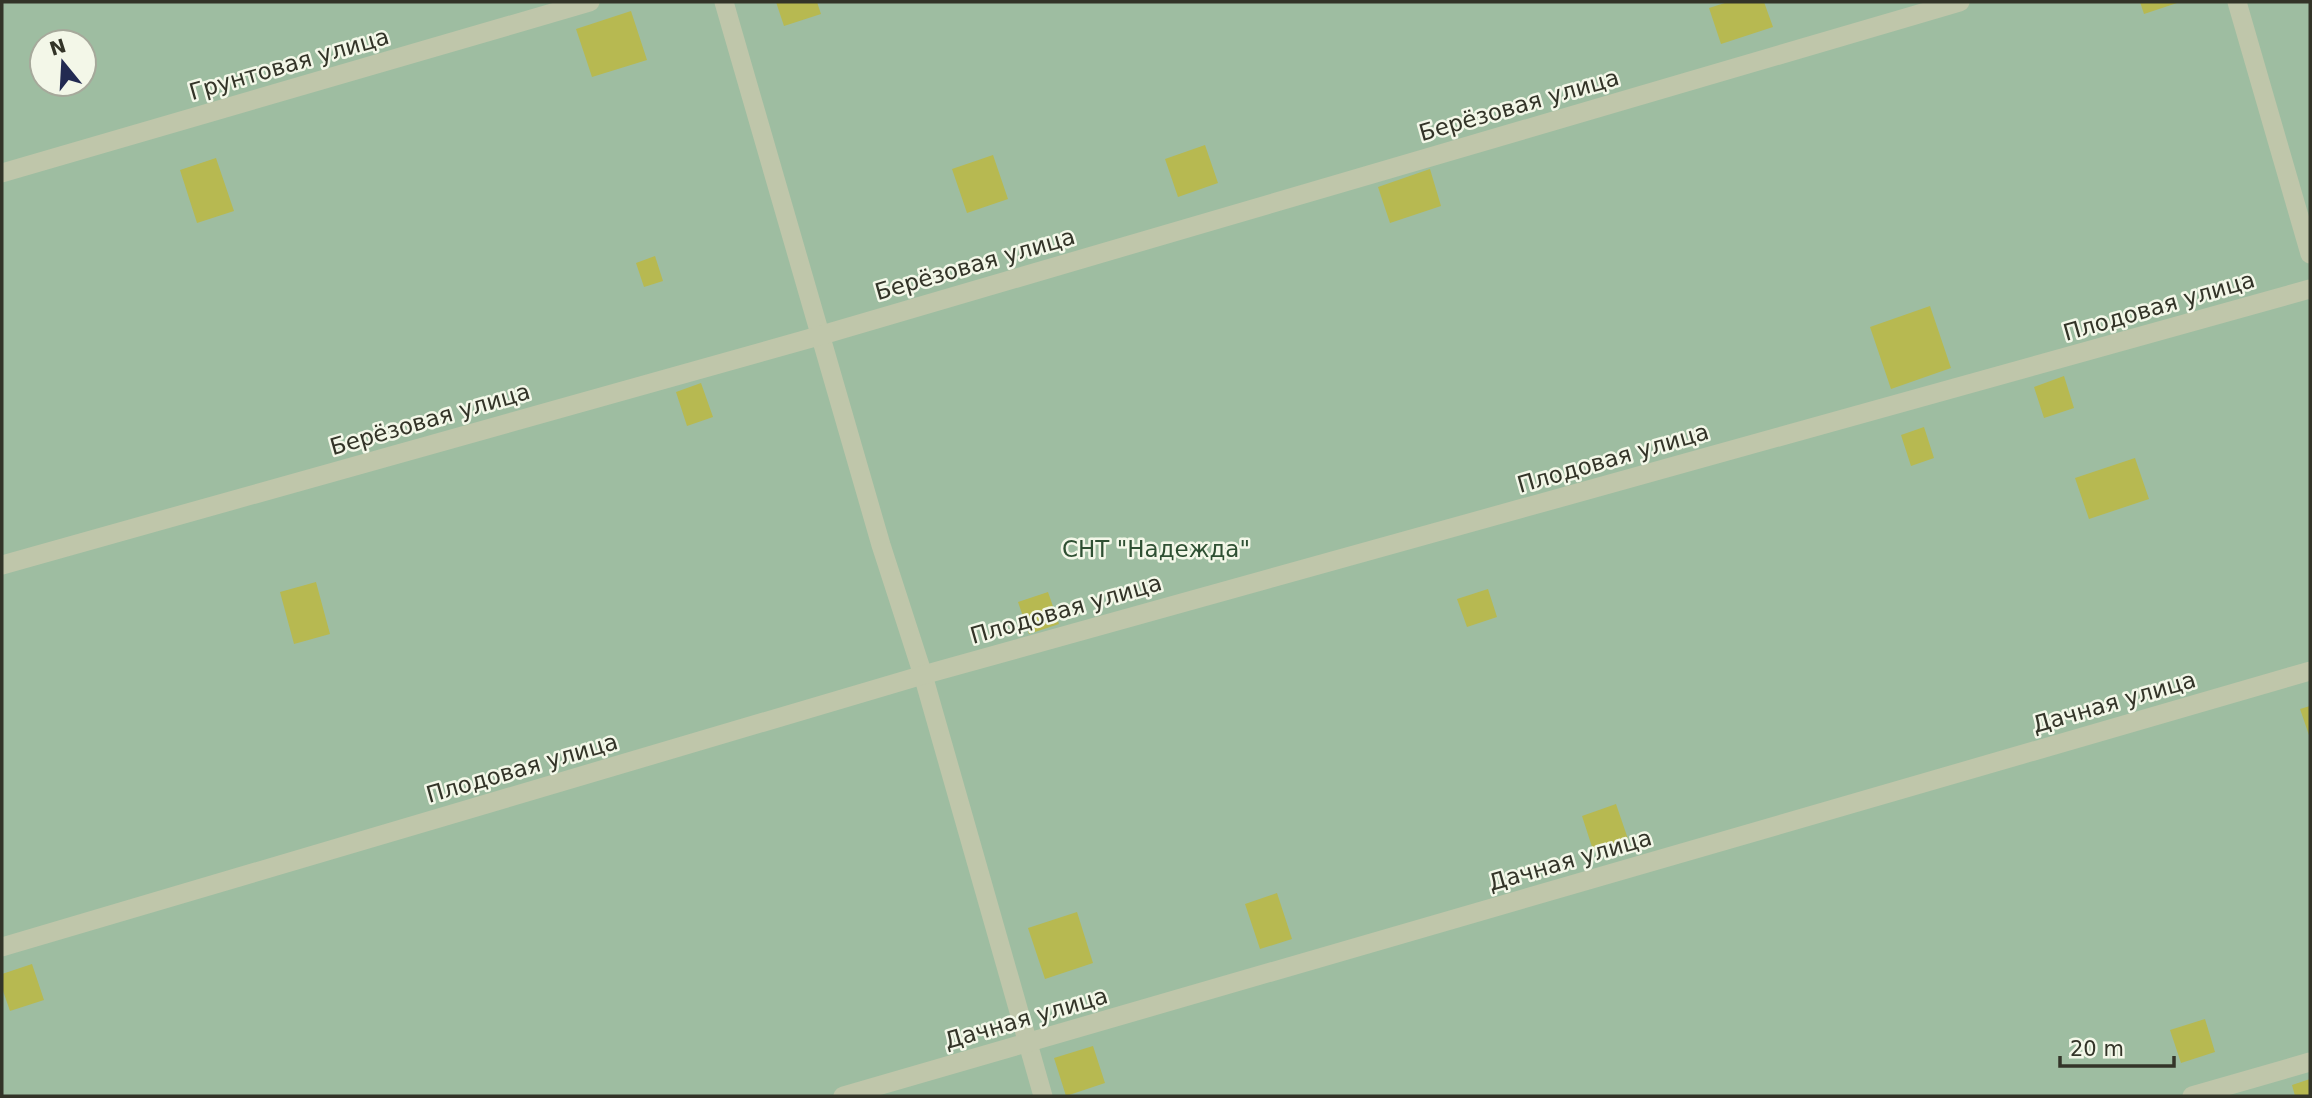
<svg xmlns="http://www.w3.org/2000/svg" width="2312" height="1098" font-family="'DejaVu Sans',sans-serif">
<rect width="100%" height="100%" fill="#e9efdc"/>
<!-- green -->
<path fill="#9ebda1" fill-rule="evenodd" d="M2,2H2310V1096H2ZM42,42H84V84H42Z"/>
<!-- building -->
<path fill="#b7b951" d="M776,2H817L821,14L784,26Z
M1728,2H1764L1773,27L1721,44L1709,8Z
M2140,2H2180L2144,14Z
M631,11L647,60L592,77L576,29Z
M1205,145L1218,183L1178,197L1165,159Z
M993,155L1008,199L967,213L952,169Z
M216,158L234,211L197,223L180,170Z
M1430,169L1441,206L1390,223L1378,187Z
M655,256L663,281L644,287L636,263Z
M1930,306L1951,368L1891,389L1870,327Z
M2064,376L2074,408L2044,418L2034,387Z
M701,383L713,417L687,426L676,392Z
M1924,427L1934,458L1911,466L1901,435Z
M2135,458L2149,499L2089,519L2075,478Z
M316,582L330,634L294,644L280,592Z
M1488,589L1497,617L1467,627L1457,599Z
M1048,592L1059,624L1029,634L1018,602Z
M2310,706V738L2300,709Z
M1616,804L1628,839L1593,850L1582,816Z
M1277,893L1292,939L1260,949L1245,904Z
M1077,912L1093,963L1045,979L1028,928Z
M32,964L44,1000L10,1011L2,988V974Z
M2205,1019L2215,1052L2181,1063L2170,1030Z
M1093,1046L1105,1083L1066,1096L1054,1058Z
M2310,1079V1096H2295L2292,1085Z"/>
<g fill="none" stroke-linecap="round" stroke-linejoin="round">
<!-- service -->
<path stroke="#bfc6aa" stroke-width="19" d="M724,2L881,545L923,675L1043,1096"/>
<!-- minor -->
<path stroke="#bfc6aa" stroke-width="19" d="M2237,2L2310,254
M2,173L590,2
M2,565L822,335L1960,2
M2,947L923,675L2310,289
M843,1096L2310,671
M2192,1096L2310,1062"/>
</g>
<g text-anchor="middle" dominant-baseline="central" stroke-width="5" stroke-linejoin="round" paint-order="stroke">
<!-- street labels -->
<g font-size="23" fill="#333428" stroke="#f3f7e8">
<text transform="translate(289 64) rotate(-16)">Грунтовая улица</text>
<text transform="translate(1519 105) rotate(-16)">Берёзовая улица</text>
<text transform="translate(975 264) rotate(-16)">Берёзовая улица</text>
<text transform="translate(2159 306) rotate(-16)">Плодовая улица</text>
<text transform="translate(430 419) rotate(-16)">Берёзовая улица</text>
<text transform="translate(1613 458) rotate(-16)">Плодовая улица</text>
<text transform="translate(1066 609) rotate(-16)">Плодовая улица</text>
<text transform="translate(2114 702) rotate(-16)">Дачная улица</text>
<text transform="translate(522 768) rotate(-16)">Плодовая улица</text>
<text transform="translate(1570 860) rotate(-16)">Дачная улица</text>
<text transform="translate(1026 1018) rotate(-16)">Дачная улица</text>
</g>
<!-- park labels -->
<g font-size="23" fill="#2f5033" stroke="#f3f7e8">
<text x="1156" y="549">СНТ "Надежда"</text>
</g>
</g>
<!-- border -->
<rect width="2312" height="1098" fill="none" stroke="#333428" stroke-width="7"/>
<!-- north arrow -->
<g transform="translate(63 63) rotate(342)"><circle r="33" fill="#f3f7e8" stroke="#a6a99b" stroke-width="2"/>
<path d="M0-5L12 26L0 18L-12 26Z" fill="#222a51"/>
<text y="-10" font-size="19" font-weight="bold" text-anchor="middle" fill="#333428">N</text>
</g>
<!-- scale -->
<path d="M2060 1056v10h114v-10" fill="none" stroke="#333428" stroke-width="3.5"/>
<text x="2070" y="1056" font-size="21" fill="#333428" stroke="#f3f7e8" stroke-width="5" paint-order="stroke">20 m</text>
</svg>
